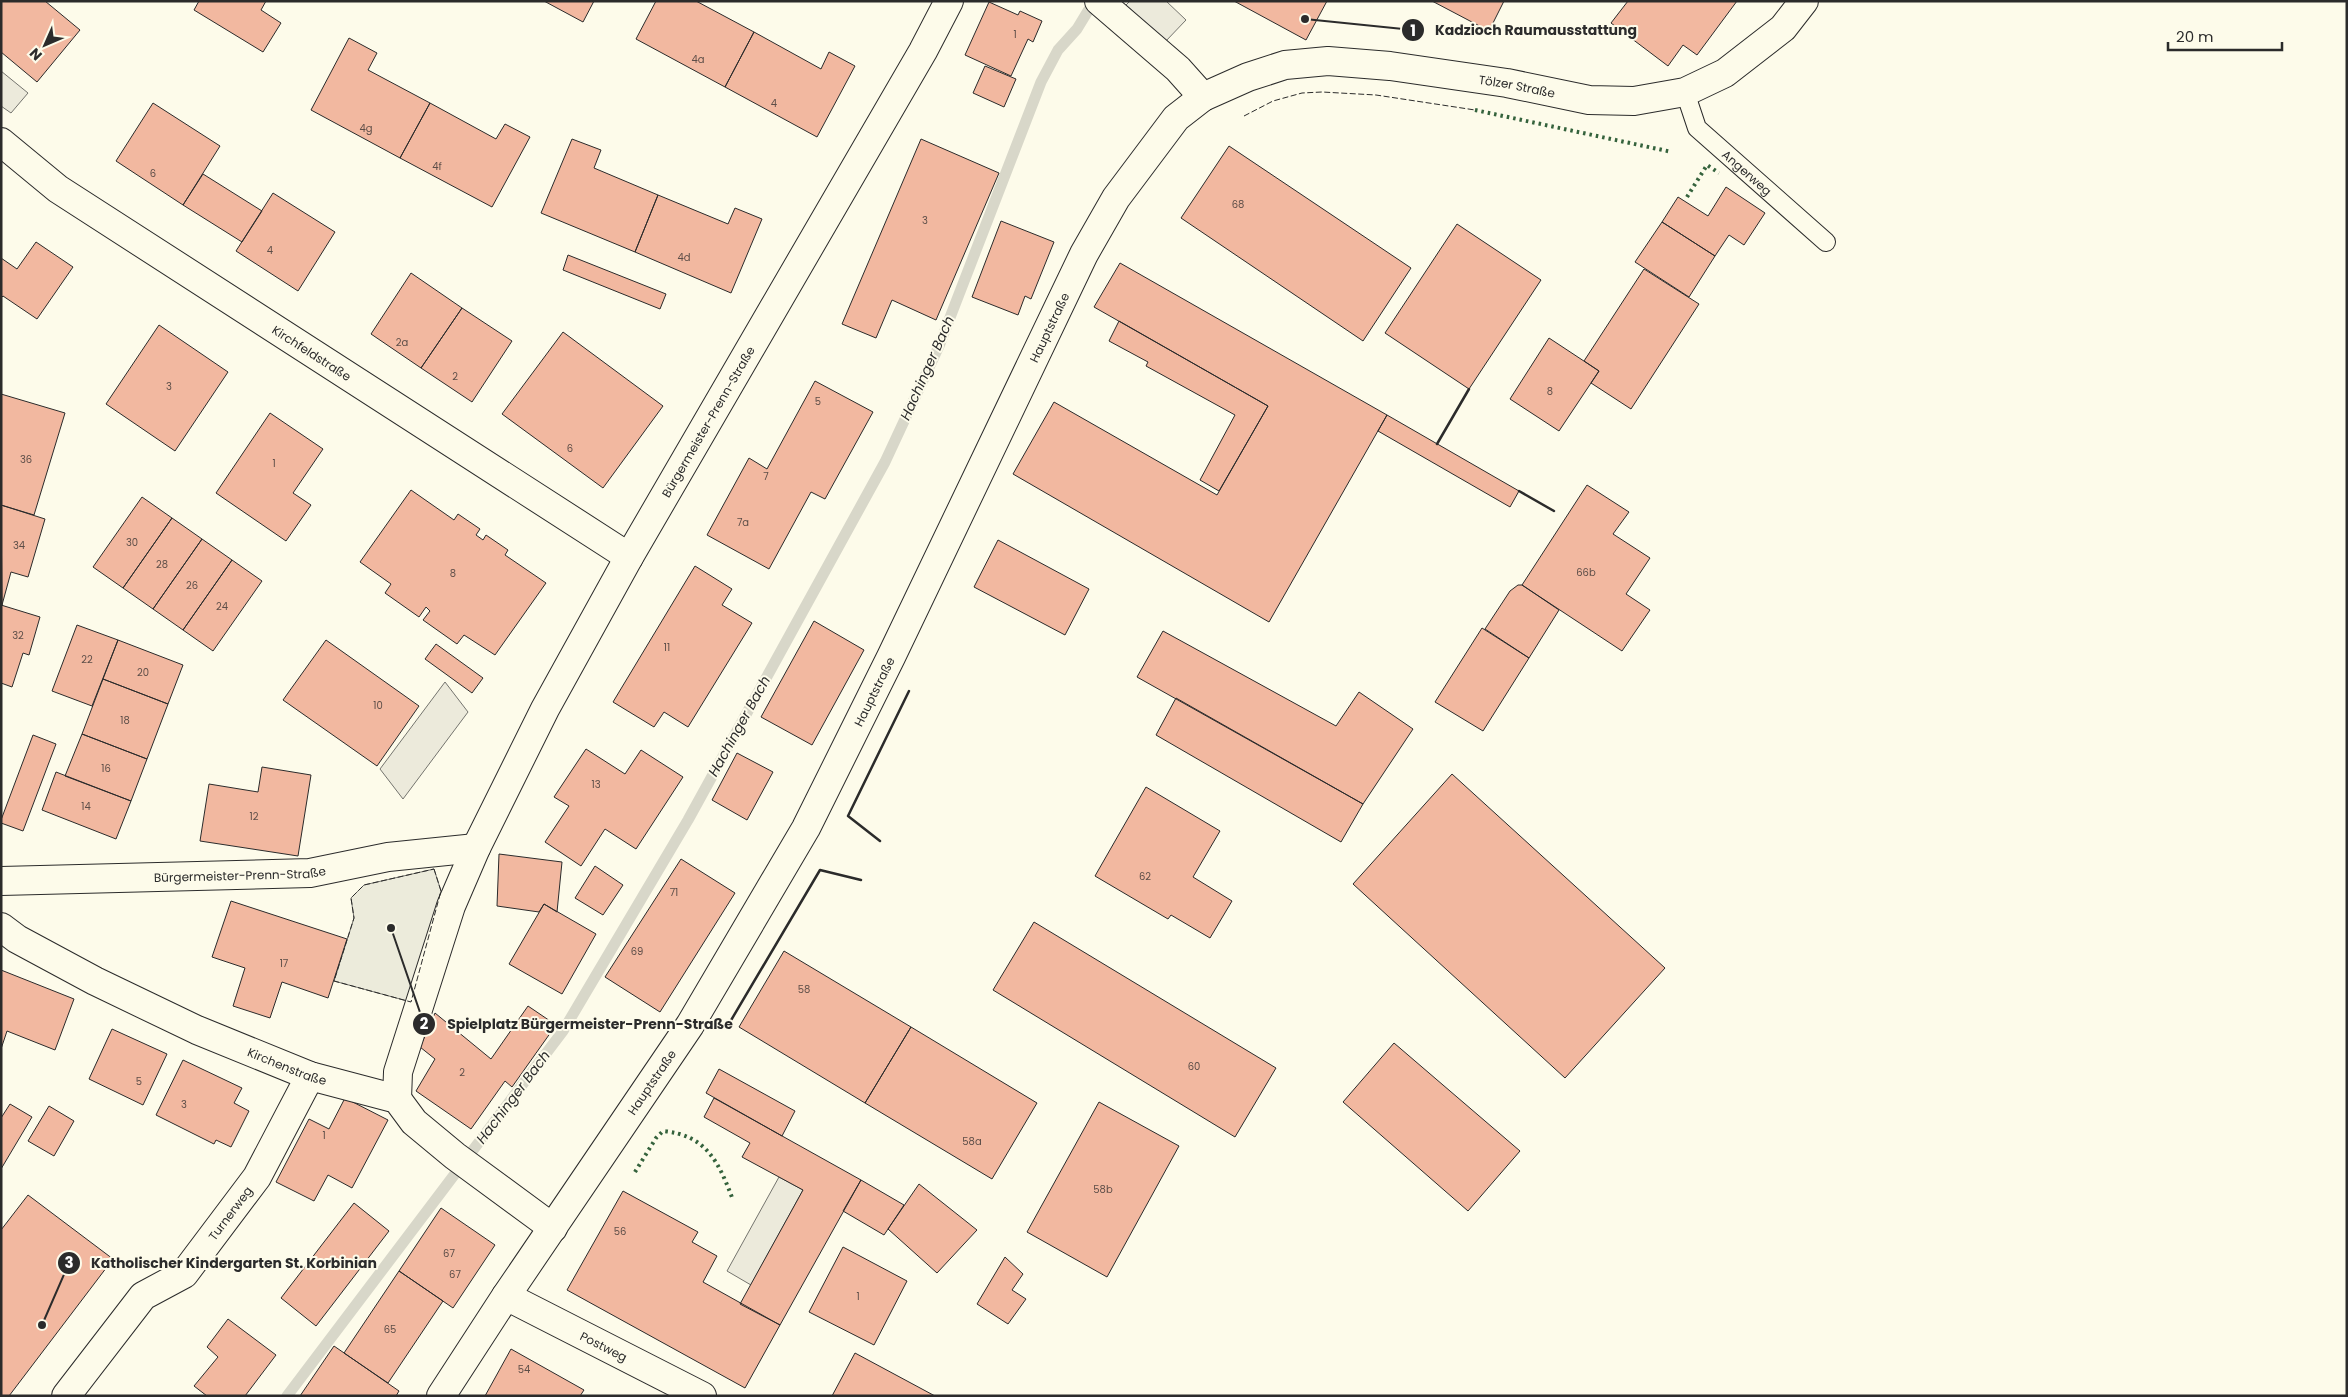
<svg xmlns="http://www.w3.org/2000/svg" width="2348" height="1397" font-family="Poppins,sans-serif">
<rect width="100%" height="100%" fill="#fdfbea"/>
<!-- green -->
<path fill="#ecebdb" stroke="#74746e" d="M434,869L441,891L411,1002L334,981L354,918L351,898L364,885Z"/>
<!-- parking -->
<path fill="#eceadb" stroke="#74746e" d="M1130,1H1166L1186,20L1165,42L1126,5Z
M1,71L28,93L11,113L1,106Z
M445,682L468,712L403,799L380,769Z
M779,1177L803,1190L751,1285L727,1271Z"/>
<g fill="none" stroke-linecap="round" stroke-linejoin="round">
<!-- stream -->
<path stroke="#d8d7c9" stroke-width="11" d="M287,1396L563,1031L688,820L885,462L939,346L1041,82L1058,50L1077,29L1094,1"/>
</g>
<!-- building -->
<path fill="#f2b8a0" stroke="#2b2b2b" d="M1,1H45L80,30L37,82L1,52Z
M199,1H266L261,10L281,23L263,52L194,10Z
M544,1H594L583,22Z
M656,1H696L754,32L725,87L636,39Z
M1234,1H1327L1306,40Z
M1432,1H1504L1489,31Z
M1628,1H1737L1697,55L1683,45L1668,66L1611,23Z
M989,2L1018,15L1020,11L1042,21L1033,42L1028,39L1011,76L965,55Z
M754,32L821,69L829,52L855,66L817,137L725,87Z
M349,38L377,53L368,70L430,103L400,158L311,110Z
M985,66L1016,79L1004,107L973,93Z
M153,103L220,146L183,205L116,161Z
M430,103L496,139L505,124L530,137L492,207L400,158Z
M572,139L601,150L594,168L658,195L635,252L541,213Z
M921,139L999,173L936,320L892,300L876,338L842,324Z
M1229,146L1411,268L1363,341L1181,218Z
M203,174L262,211L242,242L183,205Z
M1726,187L1765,213L1744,245L1729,235L1715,256L1662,222L1678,197L1708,216Z
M273,193L335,232L298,291L236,251Z
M658,195L728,224L735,208L762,219L731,293L635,252Z
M1001,221L1054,242L1031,299L1025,296L1018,315L972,297Z
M1662,222L1715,256L1689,297L1635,262Z
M1457,224L1541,280L1469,389L1385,333Z
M36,242L73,267L37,319L3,296L1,298V258L17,269Z
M568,255L666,294L660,309L563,270Z
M1120,263L1387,415L1269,622L1013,474L1054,402L1217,495L1268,406L1094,307Z
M1644,269L1699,304L1631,409L1591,383L1599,371L1584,361Z
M411,273L462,308L421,368L371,334Z
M462,308L512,341L472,402L421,368Z
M1119,321L1268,406L1219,491L1200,480L1235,415L1146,366L1148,362L1109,341Z
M159,325L228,372L175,451L106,404Z
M563,332L663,406L603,488L502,414Z
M1549,338L1599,371L1559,431L1510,399Z
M815,381L873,412L825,499L811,492L769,569L707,535L749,458L767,469Z
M1,394L65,413L34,515L1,505Z
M270,413L323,449L293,493L311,505L286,541L216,493Z
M1387,415L1519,491L1510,507L1378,431Z
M1587,485L1629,512L1613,534L1650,558L1626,594L1650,610L1622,651L1522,585Z
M411,490L454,520L458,514L480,529L476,535L483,540L486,535L508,550L505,555L546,583L495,655L464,635L457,644L423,620L430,611L426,607L419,617L385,593L391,584L360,562Z
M142,497L172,518L123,588L93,567Z
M1,505L45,519L28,577L11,572L2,605Z
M172,518L202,539L153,609L123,588Z
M202,539L232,560L183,630L153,609Z
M998,540L1089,589L1065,635L974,587Z
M232,560L262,581L213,651L183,630Z
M695,566L732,589L722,605L752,623L688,727L664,712L654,727L613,702Z
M1518,585H1522L1559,610L1529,658L1485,629L1510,591Z
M1,605L40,617L29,655L23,653L12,687L1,683Z
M814,621L864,650L812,745L761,717Z
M77,625L118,640L92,706L52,691Z
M1482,628L1529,658L1483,731L1435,702Z
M1163,631L1336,726L1359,692L1413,729L1363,804L1137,677Z
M118,640L183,665L168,704L103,679Z
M326,640L419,706L377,766L283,700Z
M436,644L483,678L472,693L425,659Z
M103,679L168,704L147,759L82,734Z
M1176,698L1363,804L1341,842L1156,735Z
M82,734L147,759L131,801L65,776Z
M33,735L56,744L23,831L1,823V820Z
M586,749L625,774L641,750L683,777L636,849L605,829L581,866L545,842L569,806L554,797Z
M737,753L773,772L747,820L712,800Z
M262,767L311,775L298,856L200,841L209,784L258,792Z
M56,772L131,801L116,839L42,810Z
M1452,774L1665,968L1565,1078L1353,884Z
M1146,787L1220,831L1193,877L1232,901L1210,938L1171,915L1168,919L1095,876Z
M499,854L562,862L557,912L544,904L539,912L497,906Z
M681,859L735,893L660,1012L605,977Z
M595,866L623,885L603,915L575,898Z
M231,901L347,939L328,998L282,982L270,1018L233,1006L245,968L212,957Z
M544,904L596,934L562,994L509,964Z
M1034,922L1276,1068L1235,1137L993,990Z
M784,951L911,1027L865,1103L739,1027Z
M1,970L74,999L55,1050L7,1031L1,1049Z
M528,1006L556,1025L512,1087L505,1081L471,1129L416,1091L435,1059L420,1047L435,1013L491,1059Z
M911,1027L1037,1103L992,1179L865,1103Z
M112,1029L167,1054L143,1105L89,1079Z
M1394,1043L1520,1151L1468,1211L1343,1102Z
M183,1060L242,1088L234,1103L249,1111L231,1147L216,1140L214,1144L156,1115Z
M719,1069L795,1111L782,1136L706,1093Z
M345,1098L388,1120L352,1188L328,1175L314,1201L276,1182L309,1119L329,1129Z
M714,1098L861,1180L780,1325L740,1304L803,1190L742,1157L750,1143L704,1117Z
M1099,1102L1179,1146L1107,1277L1027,1232Z
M10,1104L32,1117L1,1169V1118Z
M49,1106L74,1121L54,1156L28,1141Z
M861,1180L904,1205L884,1235L843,1211Z
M919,1184L977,1230L937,1273L888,1229Z
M623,1191L698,1232L692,1242L717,1256L703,1282L780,1325L745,1388L567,1290Z
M28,1195L113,1259L9,1396H1V1230Z
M354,1203L389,1231L316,1326L281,1298Z
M441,1208L495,1245L453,1308L399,1271Z
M843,1247L907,1281L874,1345L809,1312Z
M1005,1257L1023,1274L1012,1290L1026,1299L1008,1324L977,1304Z
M399,1271L443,1301L388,1383L344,1353Z
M228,1319L276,1355L245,1396H207L194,1386L218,1357L207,1347Z
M334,1346L399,1391L396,1396H300Z
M511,1349L584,1390L580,1396H485Z
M855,1353L935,1396H832Z"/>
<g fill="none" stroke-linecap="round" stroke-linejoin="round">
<defs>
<g id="service">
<path id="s1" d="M1685,92L1697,128L1826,242"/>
</g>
<g id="minor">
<path d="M1099,1L1178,69L1203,97"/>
<path id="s2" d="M1,142L58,189L629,557"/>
<path id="s3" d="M1,881L310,873L388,857L476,848"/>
<path id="s4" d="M1,927L17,939L95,981L197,1030L310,1076L397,1099L414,1122L455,1156L553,1228"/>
<path id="s5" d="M397,1099L398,1072L451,906L476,848L545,709L629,557L923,51L949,1"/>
<path id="s6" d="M506,1296L702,1396"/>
<path id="s7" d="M66,1396L143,1296L184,1274L257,1177L310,1076"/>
</g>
<g id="secondary">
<path id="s8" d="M441,1396L506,1296L690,1025L806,828L891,657L1084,254L1116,198L1176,118L1203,97L1248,77L1285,65L1328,61L1390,66L1507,83L1589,100L1634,101L1685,92L1725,73L1783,28L1804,1"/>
</g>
</defs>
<!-- service casing -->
<use href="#service" stroke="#2b2b2b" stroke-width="20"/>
<!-- minor casing -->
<use href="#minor" stroke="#2b2b2b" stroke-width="30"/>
<!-- secondary casing -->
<use href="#secondary" stroke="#2b2b2b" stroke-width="30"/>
<!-- service -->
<use href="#service" stroke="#fdfbea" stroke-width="18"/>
<!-- minor -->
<use href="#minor" stroke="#fdfbea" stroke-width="28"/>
<!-- secondary -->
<use href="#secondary" stroke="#fdfbea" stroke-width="28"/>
<!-- hedge -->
<path stroke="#34623c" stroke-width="4" stroke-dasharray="2.5 4" stroke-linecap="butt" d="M1475,110L1672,152
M1687,197L1707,165L1719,173
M635,1172L656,1138L663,1131C707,1135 719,1163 733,1200"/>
<!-- fence -->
<path stroke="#2b2b2b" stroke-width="1" stroke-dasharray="6 2.5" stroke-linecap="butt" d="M1244,116L1273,101L1302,93L1322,92L1376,95L1475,110
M434,869L441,891L411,1002L334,981L354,918L351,898L364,885Z"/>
<!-- wall -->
<path stroke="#2b2b2b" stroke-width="2.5" d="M1437,444L1469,389
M1519,491L1554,511
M880,841L848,816L909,691
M730,1022L820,870L861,880"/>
</g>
<g text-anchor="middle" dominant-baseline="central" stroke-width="4" stroke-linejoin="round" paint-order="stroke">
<!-- number labels -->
<g font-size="10" fill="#5d4e48">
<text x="1015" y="34">1</text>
<text x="698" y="59">4a</text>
<text x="774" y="103">4</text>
<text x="366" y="128">4g</text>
<text x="437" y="166">4f</text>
<text x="153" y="173">6</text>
<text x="1238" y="204">68</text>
<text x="925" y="220">3</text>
<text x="270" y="250">4</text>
<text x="684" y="257">4d</text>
<text x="402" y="342">2a</text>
<text x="455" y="376">2</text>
<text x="169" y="386">3</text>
<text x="1550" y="391">8</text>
<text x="818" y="401">5</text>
<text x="570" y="448">6</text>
<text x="26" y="459">36</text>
<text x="274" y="463">1</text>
<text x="766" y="476">7</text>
<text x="743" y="522">7a</text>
<text x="132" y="542">30</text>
<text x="19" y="545">34</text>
<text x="162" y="564">28</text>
<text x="1586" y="572">66b</text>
<text x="453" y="573">8</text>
<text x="192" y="585">26</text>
<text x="222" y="606">24</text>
<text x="18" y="635">32</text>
<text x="667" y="647">11</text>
<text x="87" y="659">22</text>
<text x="143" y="672">20</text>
<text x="378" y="705">10</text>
<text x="125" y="720">18</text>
<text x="106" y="768">16</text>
<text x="596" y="784">13</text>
<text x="86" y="806">14</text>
<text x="254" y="816">12</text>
<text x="1145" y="876">62</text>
<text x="674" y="892">71</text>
<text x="637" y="951">69</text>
<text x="284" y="963">17</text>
<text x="804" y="989">58</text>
<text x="1194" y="1066">60</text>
<text x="462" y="1072">2</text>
<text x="139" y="1081">5</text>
<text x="184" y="1104">3</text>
<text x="324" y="1135">1</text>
<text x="972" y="1141">58a</text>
<text x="1103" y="1189">58b</text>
<text x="620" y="1231">56</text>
<text x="449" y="1253">67</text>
<text x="455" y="1274">67</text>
<text x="858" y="1296">1</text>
<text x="390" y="1329">65</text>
<text x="524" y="1369">54</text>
</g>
<!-- street labels -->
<g font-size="12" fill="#2b2b2b" stroke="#fdfbea">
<text stroke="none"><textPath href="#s8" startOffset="1834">Tölzer Straße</textPath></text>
<text stroke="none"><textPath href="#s1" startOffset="105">Angerweg</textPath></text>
<text stroke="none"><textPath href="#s8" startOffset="1232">Hauptstraße</textPath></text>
<text stroke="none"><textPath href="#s2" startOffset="376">Kirchfeldstraße</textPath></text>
<text stroke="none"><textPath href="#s5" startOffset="750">Bürgermeister-Prenn-Straße</textPath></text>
<text stroke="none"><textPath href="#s8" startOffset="828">Hauptstraße</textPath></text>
<text stroke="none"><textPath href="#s3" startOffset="239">Bürgermeister-Prenn-Straße</textPath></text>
<text stroke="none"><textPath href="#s4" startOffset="319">Kirchenstraße</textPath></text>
<text stroke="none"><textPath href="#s8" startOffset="378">Hauptstraße</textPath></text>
<text stroke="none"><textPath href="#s7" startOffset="249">Turnerweg</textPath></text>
<text stroke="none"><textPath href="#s6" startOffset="110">Postweg</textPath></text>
</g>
<!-- water labels -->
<g font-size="14" font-style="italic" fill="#2b2b2b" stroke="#fdfbea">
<text transform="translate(927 368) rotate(-66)">Hachinger Bach</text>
<text transform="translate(739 726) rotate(-61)">Hachinger Bach</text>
<text transform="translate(513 1097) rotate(-53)">Hachinger Bach</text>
</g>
</g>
<!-- callouts -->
<path fill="none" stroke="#2b2b2b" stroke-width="2" d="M1305 19L1413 30M391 928L424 1024M42 1325L69 1263"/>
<g fill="#2b2b2b" stroke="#fdfbea" stroke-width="2">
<circle cx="1305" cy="19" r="5"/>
<circle cx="391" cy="928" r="5"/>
<circle cx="42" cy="1325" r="5"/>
<circle cx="1413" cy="30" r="12"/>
<circle cx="424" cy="1024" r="12"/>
<circle cx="69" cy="1263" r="12"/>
</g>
<g font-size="15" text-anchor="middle" font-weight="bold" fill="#fff">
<text x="1413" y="36">1</text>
<text x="424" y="1029">2</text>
<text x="69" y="1268">3</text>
</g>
<g font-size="14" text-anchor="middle" font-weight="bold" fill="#2b2b2b" stroke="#fdfbea" stroke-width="4" stroke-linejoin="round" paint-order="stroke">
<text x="1536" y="35">Kadzioch Raumausstattung</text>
<text x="590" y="1029">Spielplatz Bürgermeister-Prenn-Straße</text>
<text x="234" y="1268">Katholischer Kindergarten St. Korbinian</text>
</g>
<!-- border -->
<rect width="2348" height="1397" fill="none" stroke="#2b2b2b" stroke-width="5"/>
<!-- north arrow -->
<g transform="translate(45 45) rotate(225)" stroke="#fdfbea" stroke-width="4" paint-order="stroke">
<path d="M0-4L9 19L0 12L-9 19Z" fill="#2b2b2b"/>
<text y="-8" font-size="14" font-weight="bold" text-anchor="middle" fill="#2b2b2b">N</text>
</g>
<!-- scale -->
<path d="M2168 42v8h114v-8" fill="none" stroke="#2b2b2b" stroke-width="2.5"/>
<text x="2176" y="42" font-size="15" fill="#2b2b2b" stroke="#fdfbea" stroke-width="4" paint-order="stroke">20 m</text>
</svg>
